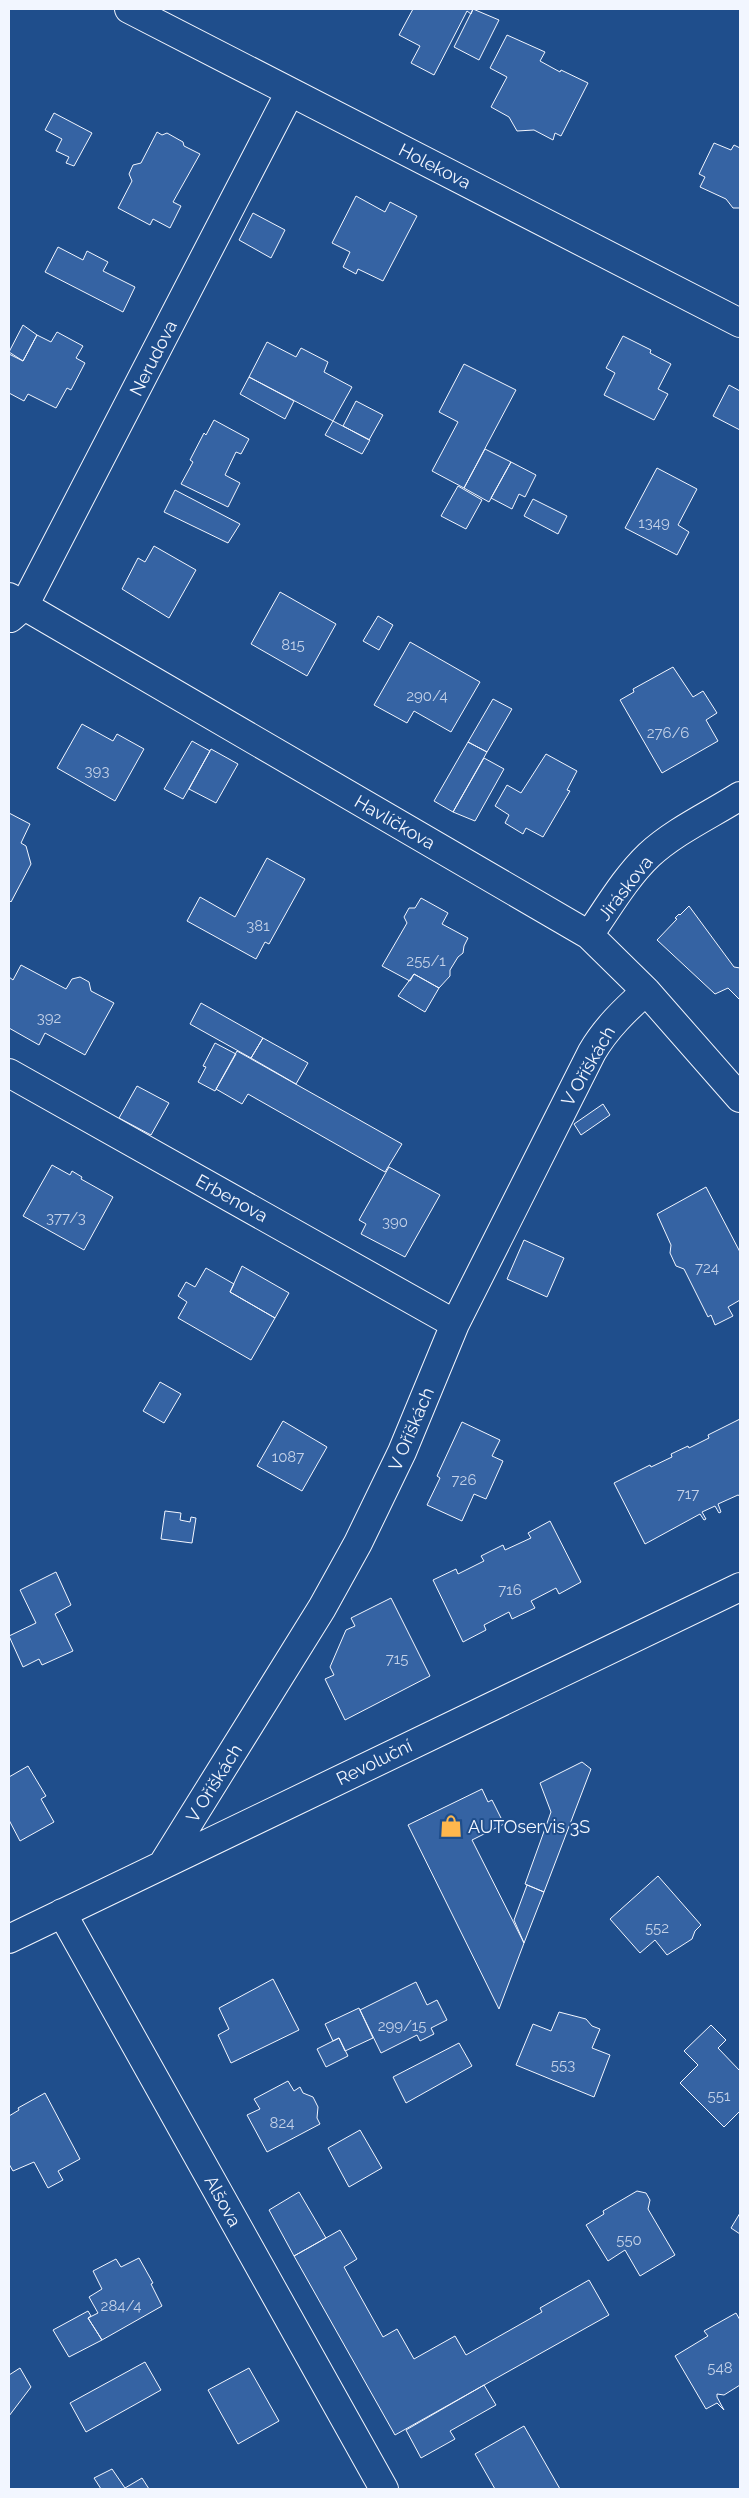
<svg xmlns="http://www.w3.org/2000/svg" width="749" height="2498" font-family="Raleway,sans-serif">
<rect width="100%" height="100%" fill="#1f4e8c"/>
<!-- building -->
<path fill="#3563a3" stroke="#f2f6ff" d="M413,9H473L471,14L467,11L434,75L411,63L420,46L399,35Z
M473,9L499,20L479,60L454,47Z
M507,35L545,52L540,61L560,72L561,70L588,83L561,136L555,133L553,140L534,130L517,131L509,117L491,107L507,77L490,68Z
M54,113L92,133L74,166L66,163L69,157L56,151L62,139L45,130Z
M157,132L162,135L167,133L183,142L184,146L200,154L173,202L181,206L170,228L153,219L150,225L118,208L132,181L129,174L133,165L141,163Z
M714,143L731,150L734,145L740,148V208H733L726,199L700,187L705,177L699,174Z
M356,196L385,212L390,202L417,216L383,281L358,269L356,274L343,267L350,252L332,243Z
M253,213L285,230L271,258L239,240Z
M58,247L83,260L87,251L108,262L103,271L135,287L123,312L45,272Z
M23,325L37,335L23,361L9,352Z
M57,332L83,346L76,358L85,363L71,390L67,388L56,408L28,394L24,401L9,393V354L23,361L37,335L51,342Z
M623,336L651,350L650,353L671,364L658,389L668,394L654,420L604,395L615,373L606,368Z
M267,342L296,357L301,348L328,362L324,372L352,387L333,421L249,377Z
M464,364L516,390L464,488L432,471L458,422L439,412Z
M249,377L294,401L285,419L240,394Z
M729,385L740,391V430L713,416Z
M356,401L383,415L369,440L343,426Z
M214,420L249,439L241,454L236,452L225,475L240,483L228,507L181,484L193,462L190,460L204,433L206,435Z
M333,421L370,440L362,454L325,435Z
M485,449L511,462L489,502L464,488Z
M511,462L536,475L525,497L519,494L512,509L491,498Z
M657,468L697,489L678,525L689,532L677,555L625,528Z
M458,486L482,500L466,529L441,516Z
M175,490L240,524L228,543L164,512Z
M533,499L567,516L558,534L524,516Z
M154,546L196,570L169,618L122,589L138,558L145,562Z
M280,592L336,624L307,676L251,644Z
M378,616L393,625L379,650L363,641Z
M410,642L480,682L451,732L414,711L407,723L374,705Z
M673,667L693,697L703,691L717,713L706,720L718,741L662,773L620,700L634,692L633,689Z
M493,699L512,709L487,752L468,742Z
M82,724L113,741L117,734L144,749L115,801L57,768Z
M192,741L210,751L183,799L164,789Z
M468,742L487,752L453,812L434,801Z
M211,749L238,764L216,803L189,789Z
M546,754L577,771L567,790L570,791L543,837L526,828L523,834L505,823L509,815L495,806L507,785L521,793Z
M484,758L504,769L475,821L453,812Z
M9,813L30,824L21,843L26,846L31,864L11,902L9,900Z
M267,858L305,879L269,944L265,942L256,959L187,921L200,897L235,917Z
M421,898L448,913L442,924L468,938L464,946L463,953L458,957L450,970V976L439,988L414,974L410,981L408,980L382,966L407,923L404,917L409,908H415Z
M689,906L734,967L740,968V1000L728,988L715,994L657,940L677,919L675,918L679,914L680,915Z
M21,965L66,989L72,979L80,977L89,982L91,991L114,1003L85,1055L45,1033L39,1045L9,1028V977L13,980Z
M414,974L439,988L425,1012L398,996Z
M201,1003L263,1038L251,1058L190,1024Z
M263,1038L308,1063L296,1084L251,1058Z
M215,1043L236,1054L215,1091L198,1082L206,1067L203,1066Z
M237,1051L402,1144L385,1172L248,1094L242,1104L216,1089Z
M137,1086L169,1103L151,1135L119,1118Z
M603,1104L610,1115L581,1135L574,1124Z
M52,1165L70,1175L72,1171L82,1177L81,1179L113,1197L84,1250L23,1216Z
M389,1167L440,1195L405,1257L361,1234L366,1224L359,1220Z
M706,1187L740,1252V1300L728,1307L733,1316L715,1325L711,1315L708,1317L684,1269L676,1266L670,1253L671,1245L657,1214Z
M524,1240L564,1258L547,1297L507,1279Z
M242,1266L289,1293L275,1318L230,1292Z
M206,1268L234,1284L230,1292L275,1318L251,1360L178,1318L187,1302L178,1296L186,1282L195,1287Z
M160,1382L181,1394L164,1423L143,1411Z
M740,1419V1496L738,1495L718,1504L721,1512L719,1513L715,1506L702,1512L706,1519L704,1520L700,1514L645,1544L614,1483L650,1465L651,1467L672,1457L671,1454L688,1446L689,1448L709,1438L708,1435Z
M283,1421L327,1447L302,1491L257,1466Z
M462,1422L500,1440L492,1456L503,1461L486,1499L474,1494L462,1521L427,1505L440,1478L437,1476Z
M165,1511L181,1513L180,1520L190,1522L191,1517L196,1518L192,1543L161,1539Z
M550,1521L581,1582L559,1594L556,1588L531,1601L535,1608L512,1619L509,1612L484,1625L486,1630L463,1642L433,1580L456,1569L458,1574L484,1561L481,1556L503,1545L505,1550L531,1538L528,1533Z
M56,1572L71,1605L55,1614L73,1651L42,1665L39,1659L23,1667L9,1636L36,1623L20,1590Z
M391,1598L430,1676L345,1720L325,1679L334,1675L330,1667L346,1630L355,1626L351,1618Z
M582,1762L591,1769L544,1892L525,1884L551,1812L540,1783Z
M28,1766L46,1796L41,1799L54,1822L20,1841L9,1820V1777Z
M482,1789L488,1802L492,1800L504,1824L472,1840L524,1943L499,2009L408,1825Z
M658,1876L701,1925L695,1931L692,1939L667,1955L655,1940L640,1953L610,1919Z
M527,1885L544,1892L524,1943L514,1920Z
M273,1979L299,2030L231,2063L218,2035L229,2029L219,2008Z
M416,1982L427,2005L437,2000L447,2020L431,2028L434,2034L420,2041L417,2035L381,2053L360,2010Z
M359,2008L373,2038L345,2051L339,2038L333,2041L325,2024Z
M559,2012L586,2019L592,2026L600,2029L592,2048L610,2055L594,2097L516,2065L533,2024L551,2031Z
M711,2025L726,2040L718,2048L740,2071V2111L724,2127L680,2083L698,2065L684,2051Z
M339,2038L348,2056L326,2067L317,2049Z
M459,2043L472,2066L406,2103L393,2077Z
M288,2081L294,2091L300,2087L303,2093L313,2097L318,2107L317,2118L320,2124L267,2152L247,2115L260,2109L254,2099Z
M45,2093L80,2159L58,2171L63,2180L48,2188L34,2162L13,2171L9,2164V2116L19,2110L18,2108Z
M360,2130L382,2168L349,2187L328,2148Z
M637,2191L646,2193L650,2200L648,2209L675,2255L640,2276L625,2250L608,2261L586,2225L604,2214L603,2211Z
M299,2192L326,2238L294,2256L269,2210Z
M740,2213V2234L731,2228Z
M340,2230L357,2259L344,2267L383,2337L397,2329L414,2359L455,2336L466,2355L542,2312L540,2308L589,2280L609,2315L395,2435L294,2256Z
M139,2258L153,2283L151,2284L162,2306L102,2340L88,2318L98,2313L89,2297L102,2289L93,2271L116,2259L121,2267Z
M88,2311L91,2316L88,2318L102,2340L69,2357L53,2330Z
M736,2313L740,2320V2385L724,2395L717,2394V2397L724,2410L717,2403L706,2409L675,2356L708,2336L704,2331Z
M145,2362L161,2390L86,2432L70,2403Z
M20,2368L31,2387L9,2416V2375Z
M249,2368L279,2421L238,2444L208,2390Z
M484,2385L496,2405L450,2431L455,2439L421,2458L406,2430Z
M524,2426L560,2489H495L475,2454Z
M112,2469L125,2488L142,2478L149,2489H101L94,2478Z"/>
<g fill="none" stroke-linecap="round" stroke-linejoin="round">
<defs>
<path id="minor" d="M129,9L740,323
M9,597L589,935L646,991L740,1098
M10,618L24,606L290,92
M589,935C608,908 625,878 649,855C675,831 710,815 740,796
M9,1073L455,1324
M163,1864L322,1608L358,1543L402,1452L455,1324L592,1052C606,1028 625,1010 646,991
M62,1913L384,2489
M9,1939L740,1587"/>
</defs>
<!-- minor casing -->
<use href="#minor" stroke="#f2f6ff" stroke-width="30"/>
<!-- minor -->
<use href="#minor" stroke="#1f4e8c" stroke-width="28"/>
</g>
<!-- icons -->
<defs>
<symbol id="shop-bare" viewBox="-9 -9 18 18"><path d="M-5-2.5h2.3a2.7 3.5 0 0 1 5.4 0H5L5.5 6h-11ZM-1.5-2.5h3a1.5 2.3 0 0 0-3 0Z" fill="#ffb74d" stroke="#1f4e8c" stroke-width="2.5" paint-order="stroke"/></symbol>
</defs>
<g fill-rule="evenodd">
<use href="#shop-bare" x="435" y="1810" width="32" height="32"/>
</g>
<g text-anchor="middle" dominant-baseline="central" stroke-width="4" stroke-linejoin="round" paint-order="stroke">
<!-- number labels -->
<g font-size="15" fill="#c3d1e8">
<text x="654" y="523">1349</text>
<text x="293" y="645">815</text>
<text x="427" y="696">290/4</text>
<text x="668" y="733">276/6</text>
<text x="97" y="771">393</text>
<text x="258" y="926">381</text>
<text x="426" y="961">255/1</text>
<text x="49" y="1018">392</text>
<text x="66" y="1218">377/3</text>
<text x="395" y="1222">390</text>
<text x="707" y="1268">724</text>
<text x="288" y="1457">1087</text>
<text x="464" y="1480">726</text>
<text x="688" y="1494">717</text>
<text x="510" y="1590">716</text>
<text x="397" y="1659">715</text>
<text x="657" y="1928">552</text>
<text x="402" y="2026">299/15</text>
<text x="563" y="2065">553</text>
<text x="719" y="2096">551</text>
<text x="282" y="2123">824</text>
<text x="629" y="2240">550</text>
<text x="121" y="2306">284/4</text>
<text x="720" y="2368">548</text>
</g>
<!-- street labels -->
<g font-size="18" fill="#f2f6ff" stroke="#1f4e8c">
<text transform="translate(435 166) rotate(27)">Holekova</text>
<text transform="translate(153 358) rotate(-63)">Nerudova</text>
<text transform="translate(395 822) rotate(30)">Havlíčkova</text>
<text transform="translate(625 888) rotate(-52)">Jiráskova</text>
<text transform="translate(588 1066) rotate(-60)">V Oříškách</text>
<text transform="translate(232 1198) rotate(29)">Erbenova</text>
<text transform="translate(411 1429) rotate(-67)">V Oříškách</text>
<text transform="translate(374 1762) rotate(-26)">Revoluční</text>
<text transform="translate(214 1783) rotate(-58)">V Oříškách</text>
<text transform="translate(223 2201) rotate(61)">Alšova</text>
</g>
<!-- poi labels -->
<g font-size="18" fill="#f2f6ff" stroke="#1f4e8c" text-anchor="start">
<text x="468" y="1826">AUTOservis 3S</text>
</g>
</g>
<!-- border -->
<rect width="749" height="2498" fill="none" stroke="#f2f6ff" stroke-width="20"/>
</svg>
